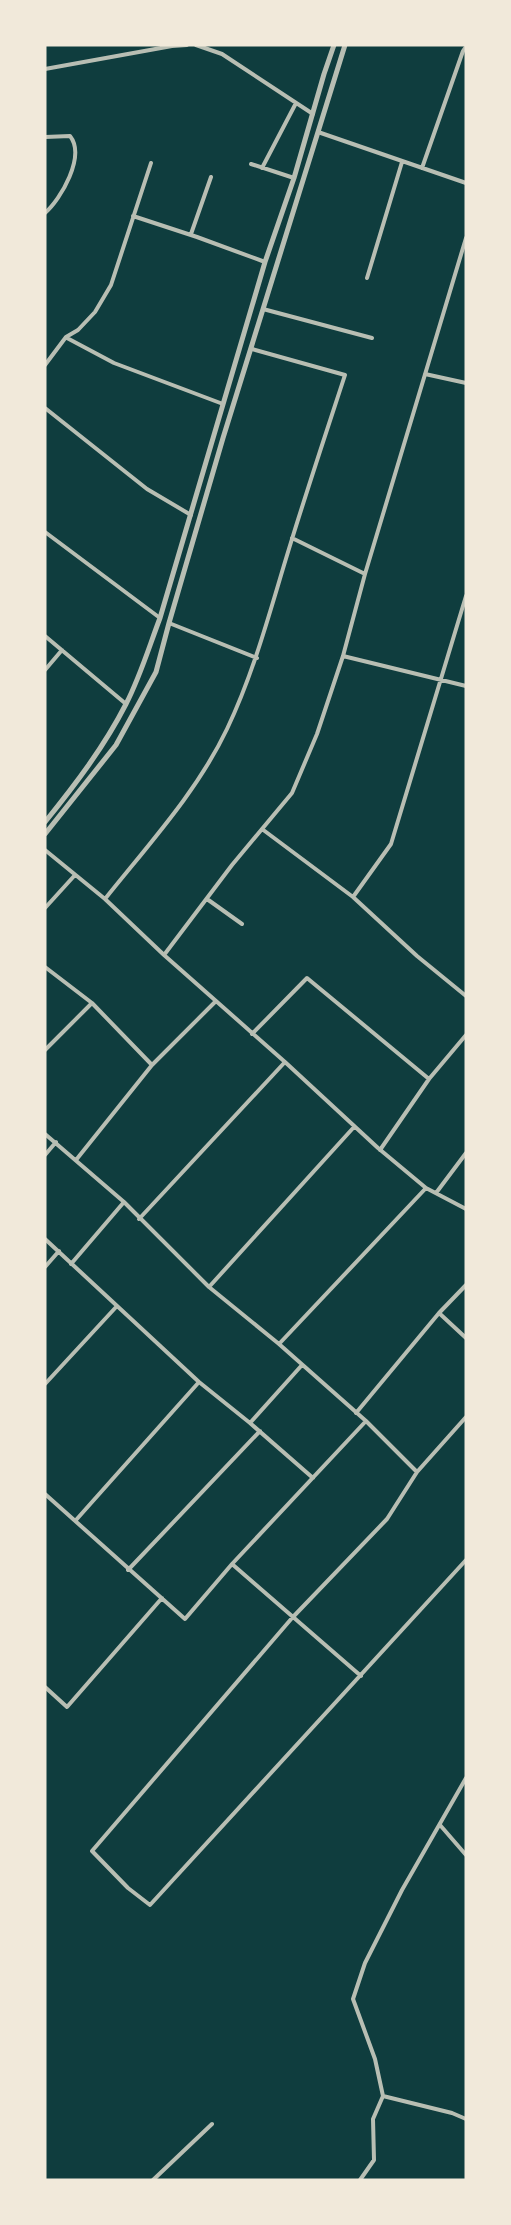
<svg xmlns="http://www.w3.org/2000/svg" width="511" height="2225" font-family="Ubuntu,sans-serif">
<rect width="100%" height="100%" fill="#0f3d3e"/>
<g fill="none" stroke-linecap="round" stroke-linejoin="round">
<!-- minor -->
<path stroke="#b8beb3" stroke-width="4" d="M196,45L222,54L313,114
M45,69L172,46L187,45
M318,132L466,183
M45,137L70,136C86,156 61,199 45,213
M251,164L294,178
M262,168L296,103
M422,168L463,51L465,48
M133,216L197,237L265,262
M191,234L211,177
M367,278L402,162
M263,309L372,338
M67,338L114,363L223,404
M45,365L66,337L78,330L95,312L111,285L151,163
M425,374L466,383
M45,408L147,489L191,515
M45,532L160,618
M292,538L365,574
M169,623L257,658
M45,636L126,704
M343,656L466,686
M45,670L62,650
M262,829L353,897L417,956L466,996
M45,850L105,899L164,955L285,1062L378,1148L426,1188L466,1209
M353,897L391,844L466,596
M105,899C148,845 197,792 227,729C256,668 272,603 292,539C309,484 327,430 345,375L252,349
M207,899L242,924
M45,908L75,875
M164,955L232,865L292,793L317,734L343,656L365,574L466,238
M45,967L92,1003L152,1065
M252,1034L307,978L429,1079
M45,1050L92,1003
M45,1134L124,1202L209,1287L279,1344L366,1421L417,1472
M380,1150L429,1079L466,1035
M45,1155L56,1142
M76,1160L152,1065L216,1001
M436,1193L466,1153
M139,1219L285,1062
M45,1239L199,1382L250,1423L313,1478
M71,1264L124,1202
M45,1267L59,1251
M209,1287L354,1127
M439,1313L466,1338
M279,1344L426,1188
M45,1384L117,1306
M356,1413L439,1313L466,1285
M466,1417L417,1472L387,1519L292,1618L92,1851L128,1888L150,1905L466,1560
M250,1423L302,1365
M45,1494L185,1619L232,1564L366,1421
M76,1520L199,1382
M232,1564L361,1676
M128,1570L260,1431
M45,1687L67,1707L162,1598
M466,1778L402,1890L365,1963L353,1999L375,2059L383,2096L452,2113L466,2119
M440,1825L466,1855
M153,2180L212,2124
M360,2180L374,2160L373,2119L383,2096"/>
<!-- tertiary -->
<path stroke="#b8beb3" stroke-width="5" d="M45,822C75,785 104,747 126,704C140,677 149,647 160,618L265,262L294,178L324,74L334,45
M45,834L116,745L156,672L169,623L223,438L345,45"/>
</g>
<!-- border -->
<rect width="511" height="2225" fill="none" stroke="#f1e9da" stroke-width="93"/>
</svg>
